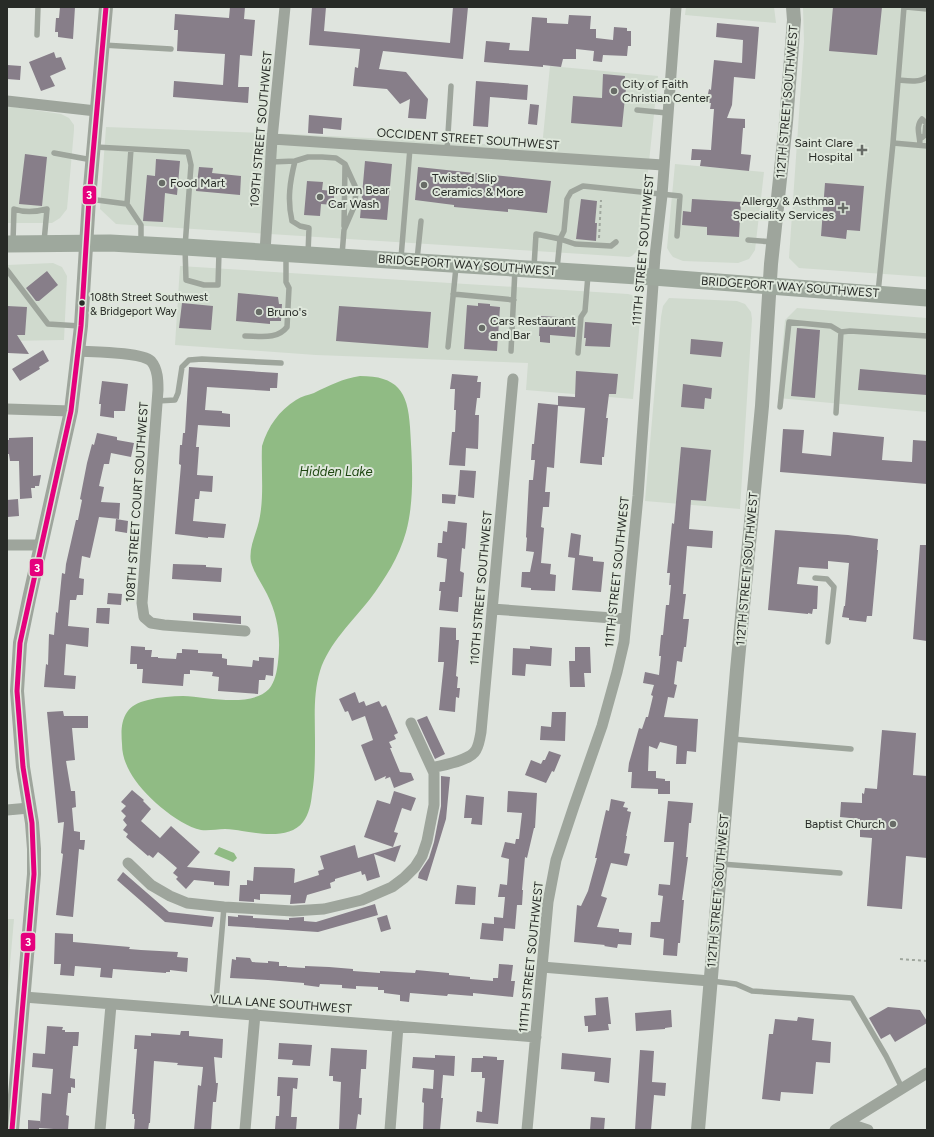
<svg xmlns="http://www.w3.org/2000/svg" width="934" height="1137" font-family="Figtree,sans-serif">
<rect width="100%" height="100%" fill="#dfe4de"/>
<!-- built -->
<path fill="#d0dace" d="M686,7H774L776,23L685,15Z
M803,7H927V277L799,268L789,258L804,42Z
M550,66L658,76L640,248L632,256L629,257L116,224L100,209L106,127L290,134L542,147Z
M7,106L61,114L69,118L74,125V130L67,209L60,218L52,223H7Z
M675,164L764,172L755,250L749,259L738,263L683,261L673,257L670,253L667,248Z
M53,263L62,267L67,276L64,340L7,341V265Z
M180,266L628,294L632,295L639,301L641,308L633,399L526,390L528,363L316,355L175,345Z
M669,298L737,301L745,304L751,312L752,319L740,509L645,501L661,317L663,306Z
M797,308L927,318V412L778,398L785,320Z
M7,919H14L7,999Z"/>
<!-- water -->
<path fill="#90bb84" d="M360,376C397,376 408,391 410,427C412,461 415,499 406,532C399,557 385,579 370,599C352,622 329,643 320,671C313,694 315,718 315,741C315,759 315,776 312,794C311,804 309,814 303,822C290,839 261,834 242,831C237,830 231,829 225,829C217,829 209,831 201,830C177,825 141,793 130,772C125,763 122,754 122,744C120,721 124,705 148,700C160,697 172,696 183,696C207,697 251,708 269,689C275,682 277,671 278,662C281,638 278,616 267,594C262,584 254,573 251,562C248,547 258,531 260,516C264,493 261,469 262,446C268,426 279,411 296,400C302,396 308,395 314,393C330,385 342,379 360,376Z
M219,847L234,853L237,858L233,862L214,854Z"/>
<!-- building -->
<path fill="#877e89" d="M60,7H75L73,39L58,37V32H55L56,18H59Z
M230,7H245L244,19L255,20L252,56L240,55L238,87H249L248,103L173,97L174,81L223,85L225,54L177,51L178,30H174L175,14L229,18Z
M312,7H326L324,31L450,43L453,7H468L463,59L383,51L379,69L406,72L428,99L426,119L408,118L410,99L400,104L387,89L353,86L355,67L358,68L360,49L309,45Z
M833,7H882L877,55L829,51Z
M569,15L591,16L590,29H596V38L613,40L614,27L627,28V31H631V46H628L627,56L603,55L602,62L593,61L594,51L576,49V59H563L561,67L543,65V67L484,62L486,41L510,43L509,50L529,51L532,17L547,18V23L568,24Z
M717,23L759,27L755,79L734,77L732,105L727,118L745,119V128H743L741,154L751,155L749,171L700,166L701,160H691L692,149L711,150L714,109H710L711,103H706L707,94H708L709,89L711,90L714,60L742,63L743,40L716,37Z
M54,52L56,58L61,57L66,69L50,76L55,86L41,91L29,62Z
M7,65L21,66L20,80L7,79Z
M603,74L625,76L624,88H626L622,127L571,123L573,96L602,98Z
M476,81L528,85L527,100L490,97L488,127L473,126Z
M530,104L539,105L537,125L528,124Z
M309,115L342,118L341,130L323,128V134L308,133Z
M25,154L47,157L42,206L19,204Z
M156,159L180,161L177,195L165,193L163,222L143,221L147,175L155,176Z
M365,161L392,164L387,220L360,218Z
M199,167L213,168L212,173L241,176L240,195L196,191Z
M418,167L551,181L547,213L508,209V212L454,207V205L415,200Z
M307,181L323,182L322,190L334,191V205L321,204L320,216L304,215Z
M825,183L864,186L860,231L847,230L846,239L821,236Z
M581,199L597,201L595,223H597L596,241L576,239Z
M692,199L741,202L739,237L707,235V227L682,225L683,211L691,212Z
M47,271L58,285L39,301H36L26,288Z
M238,293L278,297L279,304H282L281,321H270V324L236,321Z
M182,303L213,306L211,330L179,328Z
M478,303L490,304V306L500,307L497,351L464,349L467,305L478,306Z
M7,306L27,307L25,335H17L29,354L8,353Z
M339,306L431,312L428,348L336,341Z
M540,316L575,318V322H576L575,337L550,335V343L540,342V336H539Z
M585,322L612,324L610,347L585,346L586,338H584Z
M797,328L820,330L815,398L791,396Z
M691,339L723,342L721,357L690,354Z
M43,350L49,361L39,367L40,369L20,381L12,369Z
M189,367L278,373L277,388H270V391L207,387L205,410L222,411V413L230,414V427L198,425L196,447H199L197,475L213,476L212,492L200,491L199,499H195L193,521L226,524L224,538L208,537V538L175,534L181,465L179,464L180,445H182L183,433H185Z
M860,369L927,375V395L858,390Z
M576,371L618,374L616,394H609L606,418H608L604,457H602V465L580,463L585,408L558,406L554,468L547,467L545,492H550L549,507H543L541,527L544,528L541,563L551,564L550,574L556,575L555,591L531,590V588L521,587L522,572H530L534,552L526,551L527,538L526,537L529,480H533L535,460H531L532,444H534L538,403L558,405V396L575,397Z
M452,374L478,376L477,382H481L480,398H477L475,415H479L478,449L466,448L465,466L449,465L452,432H455L456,410H454L455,389H450Z
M102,381L128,384L125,411H114V418L100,416L101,404H99Z
M683,384L712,388L711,399L705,398L704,409L681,407Z
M783,429L804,430L802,453L831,456L833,432L884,437L882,460L912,462L913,440L927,441V484L780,472Z
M97,433L117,437V440L134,443L131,457L111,453L109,464H104L99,486L104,487L101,502L120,503L119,519L99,517L90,558L82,556L79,578L84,579L83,595H77L76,600H70L68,626L89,628L88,647L66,644L64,675L76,676L75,689L44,687L46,664L48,665L49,634L54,635L56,612L58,613L62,573L65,574L66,564L76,520H78L82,500L80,499L87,463L92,444L94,445Z
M33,437V476L41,475L39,486H35V488H31L32,498L20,499L19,461H10L9,454H7V440H9V438Z
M681,447L711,450L706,501L691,500L689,529L713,531L712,548L687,546L683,594H686L683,619H689L686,647H684L682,662L677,661L674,684L677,685L674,698L668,697L664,717L698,719L696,752L687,751L686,764H676L677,746L660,742L657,749L649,746L648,771H656V778L665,779V781H670V794H658V789L631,788L632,772H628L629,763L639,728L642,729L646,717H648L653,696L651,695L654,685L643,683L645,672L659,675L661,656H659L661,635H663L666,605H669L671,585H669L670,573H667L672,523L674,524Z
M460,470L476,471L474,498L458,496Z
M442,494L456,495L455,504L442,503Z
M18,499L19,516L7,517V500Z
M116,519L128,521L127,533L115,531Z
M448,521L467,523L465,549L462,548L460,571L464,573L462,597H459L458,612L439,610L441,591H439L440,582H445L447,559L437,557L438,543H442L443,531L447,532Z
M775,530L848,535L878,539L877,550H878L872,616H867L866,622L849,620V618L842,617L844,606H845L849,563L828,561V569L799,567L797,584L818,586L817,609H813L812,614L808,613V614L768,610Z
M571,533L581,535L579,555L593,557V561L604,562L601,592L572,590L575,558L568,557Z
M920,545H927V641L913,639Z
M173,564L206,565V567L222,568L221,582L172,579Z
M108,593L122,594L121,605L107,604Z
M97,608H110L109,624L96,623Z
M193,613L241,616V624L193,620Z
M440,627L456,628V640H459L456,676L458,677L457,688H460L459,698L456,697L455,712L439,710L444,662H438Z
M131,646L145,647V650H152L151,657H158V658L176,659L177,653H182V649L198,650V653L222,654V658L227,659V665L252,667L253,660L259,661V657L274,658L273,676L266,675L265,680H259L258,694L218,691L219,677L212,676L213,672L190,670V674H184L183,686L142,683L143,669H137V664H130Z
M530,646L552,648L551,666L526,664L525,676L512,675L513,648L530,649Z
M575,647H590L591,673H584L585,687H570L569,661H575Z
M355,692L359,703L364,701L366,706L379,701L382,707L386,705L398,733L394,735L396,739L389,742L392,748H390L400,772L411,773L414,780L394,788L390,777L385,779L386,776L375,781L361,745L373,740L365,716L352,721L348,711L345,712L339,699Z
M63,711L64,716H88V728H72L75,760L66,761L71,791H75L76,807L72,808L74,831L80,832V840H85L84,850L79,849L73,917L56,915L63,854L61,853L64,822L58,823L47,712Z
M552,712H566L565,741L540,740L541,726L551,727Z
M427,716L445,754L435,759L417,720Z
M882,730L916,733L913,775L927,776V858L906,856L902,909L867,906L872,838L860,837V819L840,817L841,802L862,803V793L864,794L865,788L877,789Z
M549,751L561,755L554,772L552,771L546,783L525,775L531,760L541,764L543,760H545Z
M441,776L450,777L446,819L427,881L418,878L419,873L429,858L434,842L441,806Z
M132,790L144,800L143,801L151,809L141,821L160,838L171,826L200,852L187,867L230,871L229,886L214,885V882L194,880L186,889L176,879L178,877L173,873L177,868L162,855L158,852L153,858L149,855L148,856L126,837L128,834L123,830L127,825L123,820L126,816L121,811L126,806L121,802Z
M394,791L416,798L411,811L402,808L394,832L398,833L393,847L364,837L377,800L390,804Z
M508,791L537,793L535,828H534L527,858L525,857L522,890H523L522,905H517L515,929L504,928L503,941L480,939L482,923L494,924V917L503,918L505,897H498L500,884L507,885L509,859L501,857L505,842L515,844L516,839H519L522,813L507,812Z
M466,795L484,797L482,825L471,824L472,818H464Z
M611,799L625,802L623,807L628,808L627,811L631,812L626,836H627L624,853L630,854L627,866L611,863L610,866L601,896L607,898L597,927L619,929V932L632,933L631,945L618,944L617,948L604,946L605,945L574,942L577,905L581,906L588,891L597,858H595L606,810L609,811Z
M668,801L693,803L691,823H689L688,835L686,857H688L682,900H684L680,943H678L677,956L663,955L664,939L650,937L651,922H660L663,896L658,895L659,884L670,885L674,842H664Z
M355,845L358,858L401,845L395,862L374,854L380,877L367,881L365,874L362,875L361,871L335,879V881L330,883L331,888L307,895L305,903L290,904L291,895L265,894H260V900L254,899V902L239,901L240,885H247V880L253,881L254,867L292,868L295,869L294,883L319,875L318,871L324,869L320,856Z
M123,872L169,912L214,917L212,927L165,922L117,880Z
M457,885L476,887L475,905L455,904Z
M375,904L378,915L318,932L228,926V916L238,917V915L253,916V918L289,920V918L304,917V921L316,922Z
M387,915L391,929L381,932L377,918Z
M55,933L73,934V942L130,947L129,949L141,950L178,952L177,957L188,958L187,972L170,970V972H166V973L113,969L112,978L100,977L101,968L75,966L74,976L60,975L61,964H54Z
M236,957L250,958L252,962L268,963V961L279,962V966H287V967L305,968V966L329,967L353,969V971L380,973V971L415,973L416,970L449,973V975L470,977V979L493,981V978H498L499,964L513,965L511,981H515L513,997L473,993V996L448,994L447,996L410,993L409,1002L400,1001V995L384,993V990H378V987L356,986V989L342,988V985L320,984L319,987L304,985V983L268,980L230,978L232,959L236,960Z
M608,997L611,1024H608L609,1030L588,1032V1026H585L584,1016L596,1015L595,998Z
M888,1007L920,1010L927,1021V1023L895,1042L890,1034L881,1039L869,1018Z
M671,1010L672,1027L665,1028V1029L636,1031L635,1013Z
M798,1017L814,1019L812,1040L831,1042L830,1063L816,1062L813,1094L781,1092L780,1101L762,1099L769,1034H773L775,1019L797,1021Z
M47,1026L63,1027L62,1030H65V1032H79L78,1046H73L70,1078L75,1079V1088L71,1087V1093H68L66,1115L69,1116L68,1130L39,1128V1130L28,1129V1120L40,1121V1124L42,1093L51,1094L53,1069L32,1067L33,1053L45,1054Z
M181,1031H189V1036L223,1039L222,1058L214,1057L216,1083H218L216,1102H213L211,1130H194L198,1085L201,1086L203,1067L177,1065L178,1063L154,1061L150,1123H149L148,1130H134L135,1119H134V1114H132L137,1049H134L135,1035L151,1036V1033L180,1035Z
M279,1043L312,1045L310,1066L292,1065L293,1060L278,1059Z
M331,1048L367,1050L366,1069H361L359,1098H362L361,1115L358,1114L356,1130H339L341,1082L333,1081V1076H329Z
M640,1050L654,1051L652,1082L666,1083L665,1096L654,1095L651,1130H635Z
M562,1053L611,1058L609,1083L594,1081L595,1072L561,1069Z
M435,1055L455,1056L454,1076L443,1075L441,1098H443L440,1130H423L424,1103L422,1102L423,1088L433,1089L434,1070L412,1068L413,1057L435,1058Z
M483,1056L497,1057V1060H504L498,1124L476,1122L477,1111L482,1112L485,1078H482V1072H471L472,1058H483Z
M278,1077L298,1078L297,1089L293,1088L291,1117H297L296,1130L275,1129L276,1116H279L280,1096H277Z
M591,1117L605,1118L604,1130H590Z"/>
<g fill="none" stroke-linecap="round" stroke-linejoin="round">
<!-- path -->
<path stroke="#a0a79e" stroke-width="2" stroke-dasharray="3 3" stroke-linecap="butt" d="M599,238L601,200
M900,959L927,961"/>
<!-- service -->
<path stroke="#9ea59c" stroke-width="5.5" d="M906,7L927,9
M37,35L38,7
M103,45L171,49
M898,80C908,81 919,83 927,77
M637,110L667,113
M893,143L927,146
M920,145C920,135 915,127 922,119L926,123L925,135L920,139
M95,147L188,152L191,165L185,247L186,280L204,285H218L219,252
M447,150L451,86
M54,153L92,160
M295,161C290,181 287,200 292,221L300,226L309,228L308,254
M271,162L295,161L308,157H322L336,158L345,164L355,186L356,193L354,207L344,230L342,255
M89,199L127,204L131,149
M127,204L141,225V243
M344,226L345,166
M748,240L773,242
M13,242L14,209C25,213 36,212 47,209L44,242
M401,258L410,148
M417,260L421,221
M534,267L536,234L560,239L575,244L611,246L616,242
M557,269L560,239L564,231L567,199L571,192L583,186L680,196L677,236
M7,270L48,324L80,326
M878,293L893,143L904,7
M453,294L514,300
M245,336C260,336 277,340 287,327L289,288L286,282V254
M448,347L456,267
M511,351L515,269
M578,353L581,317L585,311L588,275
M157,401L175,400L178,393L182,367L189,360L202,359L281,363
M780,407L789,322L831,326L841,332L850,331L927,336
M836,413L841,332
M815,578L827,579L834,587L828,642
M732,739L851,749
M721,864L840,873
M711,981L736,984L752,991L852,998L886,1056L902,1088
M215,1012L224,907"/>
<!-- minor -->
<path stroke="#9ea59c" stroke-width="11" d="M7,101L96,111
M272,139L663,165
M265,252L272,139L285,7
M77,351C92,352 141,352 151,361C158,369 158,381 158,390L142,603L144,617L151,623L164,625L245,631
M7,409L71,411
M7,545H41
M492,609L626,619
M432,768C443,765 470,761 476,750C479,745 480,738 481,732L513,379
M7,810L29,808
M128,863L151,885L170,896L187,903L224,907L293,911L324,909L362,900L392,887L404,878L415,867L422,856L427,841L434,805V773L411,723
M542,967L710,981
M24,997L536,1037
M847,1123L868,1130
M100,1130L111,1005
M245,1130L255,1014
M390,1130L398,1026
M527,1130L548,902L556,860L574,806L602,726L617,672L624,642L638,496L655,256L662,195L676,7
M835,1130L927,1073"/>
<!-- tertiary -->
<path stroke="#9ea59c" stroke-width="14" d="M12,1130L34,874V849L32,823L23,767L17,691L20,643L29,599L71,411L81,326L89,199L106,7
M698,1130L737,670L762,406L771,264L786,122L794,20L793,7"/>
<!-- primary -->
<path stroke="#9ea89d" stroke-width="17" d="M7,244L110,243L185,247L653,277L927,298"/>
<defs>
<path id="bus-1" d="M12,1130L34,874L32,823L23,767L17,691L20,643L71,411L81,326L89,199L106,7"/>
</defs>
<!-- bus-1 casing -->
<use href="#bus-1" stroke="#dee7db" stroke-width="8"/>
<!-- bus-1 -->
<use href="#bus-1" stroke="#e5007d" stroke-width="5"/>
</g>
<!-- markers -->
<g fill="#686c67" stroke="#dee7db" stroke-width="1.5">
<circle cx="614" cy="91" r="4"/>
<path d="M860 144h4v4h4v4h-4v4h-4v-4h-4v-4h4z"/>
<circle cx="162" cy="183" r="4"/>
<circle cx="424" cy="185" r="4"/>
<circle cx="320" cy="197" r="4"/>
<path d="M841 202h4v4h4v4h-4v4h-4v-4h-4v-4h4z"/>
<circle cx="259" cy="312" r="4"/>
<circle cx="482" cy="328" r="4"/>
<circle cx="893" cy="824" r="4"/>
</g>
<circle fill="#282b27" stroke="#dee7db" stroke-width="1.5" cx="82" cy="303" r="3.5"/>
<g text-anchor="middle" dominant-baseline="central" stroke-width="4" stroke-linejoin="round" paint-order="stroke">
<!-- bus labels -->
<g font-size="11" fill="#282b27" stroke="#dee7db" text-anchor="start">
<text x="90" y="297">108th Street Southwest<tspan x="90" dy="14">&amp; Bridgeport Way</tspan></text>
</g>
<!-- poi labels -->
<g font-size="12" fill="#282b27" stroke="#dee7db" text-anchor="start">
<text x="622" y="84">City of Faith<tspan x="622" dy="14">Christian Center</tspan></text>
<text x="853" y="143" text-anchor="end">Saint Clare<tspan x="853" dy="14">Hospital</tspan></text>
<text x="432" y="178">Twisted Slip<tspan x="432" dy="14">Ceramics &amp; More</tspan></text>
<text x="170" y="183">Food Mart</text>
<text x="328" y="190">Brown Bear<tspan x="328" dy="14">Car Wash</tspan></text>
<text x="834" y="201" text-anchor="end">Allergy &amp; Asthma<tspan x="834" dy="14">Speciality Services</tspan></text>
<text x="267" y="312">Bruno's</text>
<text x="490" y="321">Cars Restaurant<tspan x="490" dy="14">and Bar</tspan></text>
<text x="885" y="824" text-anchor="end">Baptist Church</text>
</g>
<!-- street labels -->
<g font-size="12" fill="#282b27" stroke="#dee7db">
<text transform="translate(787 102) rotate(-85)">112TH STREET SOUTHWEST</text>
<text transform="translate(261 129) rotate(-85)">109TH STREET SOUTHWEST</text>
<text transform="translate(468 139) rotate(4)">OCCIDENT STREET SOUTHWEST</text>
<text transform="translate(643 250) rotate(-85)">111TH STREET SOUTHWEST</text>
<text transform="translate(467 265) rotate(4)">BRIDGEPORT WAY SOUTHWEST</text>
<text transform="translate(790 287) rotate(4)">BRIDGEPORT WAY SOUTHWEST</text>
<text transform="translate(137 502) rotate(-86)">108TH STREET COURT SOUTHWEST</text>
<text transform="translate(747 569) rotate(-85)">112TH STREET SOUTHWEST</text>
<text transform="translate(617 572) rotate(-84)">111TH STREET SOUTHWEST</text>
<text transform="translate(481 588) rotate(-85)">110TH STREET SOUTHWEST</text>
<text transform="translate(718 891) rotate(-85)">112TH STREET SOUTHWEST</text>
<text transform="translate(531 957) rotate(-84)">111TH STREET SOUTHWEST</text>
<text transform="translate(281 1004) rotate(4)">VILLA LANE SOUTHWEST</text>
</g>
<!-- water labels -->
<g font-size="13" font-style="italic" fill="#1d4510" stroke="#dee7db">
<text x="336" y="471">Hidden Lake</text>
</g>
</g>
<g stroke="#dee7db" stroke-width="1.5">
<rect x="82" y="185" width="15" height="20" rx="4" fill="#e5007d"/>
<rect x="29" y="558" width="15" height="19" rx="4" fill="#e5007d"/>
<rect x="20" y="932" width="16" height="20" rx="4" fill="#e5007d"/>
</g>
<g font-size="11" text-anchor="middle" font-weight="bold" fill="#fff">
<text x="89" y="199">3</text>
<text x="37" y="572">3</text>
<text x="28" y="946">3</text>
</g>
<!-- border -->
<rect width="934" height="1137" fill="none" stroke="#282b27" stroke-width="16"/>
</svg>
